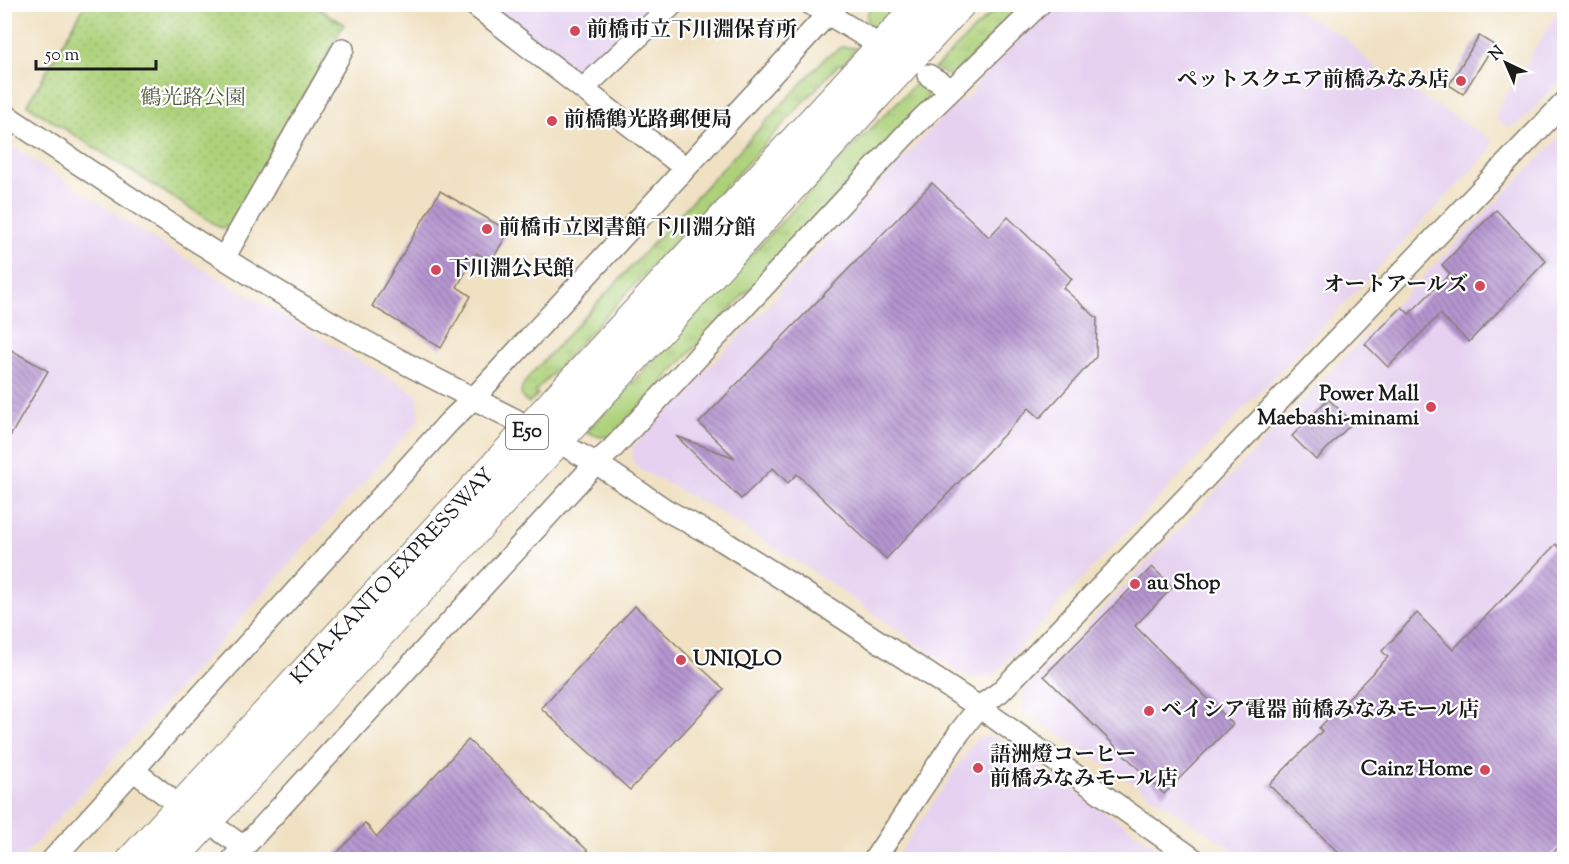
<svg xmlns="http://www.w3.org/2000/svg" width="1569" height="864" font-family="'Sorts Mill Goudy','Noto Serif JP',serif">
<defs>
<pattern id="grass-tufts" width="24" height="20" patternUnits="userSpaceOnUse" patternTransform="scale(1.5)"><rect width="24" height="20" fill="#add17a"/><path d="M3 7l-1-3M5 7V3M7 7l1-3M15 17l-1-3M17 17v-4M19 17l1-3" fill="none" stroke="#94b369"/></pattern>
<pattern id="park-dots" width="8" height="8" patternUnits="userSpaceOnUse" patternTransform="scale(1.5)"><rect width="8" height="8" fill="#add17a"/><path d="M2 2h.1M6 6h.1" fill="none" stroke="#94b369" stroke-width="1.8" stroke-linecap="round"/></pattern>
<pattern id="building-back-hatch" width="6" height="6" patternUnits="userSpaceOnUse" patternTransform="scale(1.5)"><rect width="6" height="6" fill="#b696d0"/><path d="M-1 5l2 2M0 0l6 6M5-1l2 2" fill="none" stroke="#937aa8"/></pattern>
</defs>
<rect width="100%" height="100%" fill="#fff"/>
<filter id="ink" filterUnits="userSpaceOnUse"><feTurbulence type="fractalNoise" baseFrequency=".0167" numOctaves="2"/><feDisplacementMap in="SourceGraphic" scale="12" xChannelSelector="R" yChannelSelector="G"/><feConvolveMatrix kernelMatrix="1 2 1 2 8 2 1 2 1" color-interpolation-filters="sRGB"/></filter>
<filter id="wash" filterUnits="userSpaceOnUse"><feTurbulence type="fractalNoise" baseFrequency=".008" numOctaves="4" result="noise"/><feDisplacementMap in="SourceGraphic" scale="24" xChannelSelector="R" yChannelSelector="G"/><feGaussianBlur stdDeviation="1.35" result="paint"/><feColorMatrix in="noise" values="0 0 0 0 0 0 0 0 0 0 0 0 0 0 0 0 0 1.4 0 .05"/><feComposite in="paint" operator="in"/></filter>
<g filter="url(#wash)">
<rect width="100%" height="100%" fill="#f0e1c3"/>
<!-- built -->
<path fill="#e6d2f0" d="M487,5H658L584,76L555,58Z
M1052,5H1287L1345,38L1376,68L1492,140L1491,150L1089,571L993,676L967,678L814,572L709,506L641,470L634,464L632,457L633,447L780,293L779,290L949,110L971,94L980,79Z
M1562,5H1564V75L1537,105L1564,131V859H1247L1024,711L1023,692L1354,347L1563,134L1536,106L1519,124L1507,127L1497,120L1496,112Z
M4,141L164,246L417,394L420,419L164,704L20,860L4,859Z
M994,736L1175,859H895L976,739Z"/>
<!-- grass -->
<path fill="url(#grass-tufts)" stroke="#64764b" stroke-width="1.5" d="M871,5H896L874,30C864,22 866,15 871,5Z
M999,5H1025L954,73L948,75L934,69Z
M842,47L857,48L843,64H839L535,392L538,394L529,403C513,394 525,381 534,371L827,56Z
M917,84L925,90L928,98L612,436L600,437L586,432L825,175L913,86Z"/>
<!-- park -->
<path fill="url(#park-dots)" stroke="#64764b" stroke-width="1.5" d="M85,5H312L344,24L231,226L221,228L27,105Z"/>
<g id="blocks">
<!-- building -->
<path fill="url(#building-back-hatch)" d="M1479,36L1494,45L1463,94L1449,85Z
M932,183L989,237L1008,217L1072,279L1063,288L1097,318L1096,357L1040,418L1029,408L886,559L797,474L788,483L773,468L741,499L676,436L735,458L699,423Z
M440,191L509,231L491,262L477,253L457,287L471,296L441,348L372,306Z
M1496,210L1546,261L1469,342L1440,314L1388,367L1365,344L1402,307L1409,314L1450,274L1442,265Z
M4,346L48,371L4,447Z
M1328,399L1353,422L1316,460L1292,436Z
M1556,544L1564,552V841L1547,860H1346L1269,785L1322,731L1319,728L1388,657L1382,651L1417,613L1453,650Z
M1152,567L1173,587L1135,626L1233,724L1164,794L1044,676Z
M635,606L724,689L630,790L541,708Z
M468,740L598,860H331L365,823L377,837Z"/>
</g>
</g>
<g filter="url(#ink)">
<use href="#blocks" fill-opacity="0" stroke="#867e70" stroke-width="1.5"/>
<g fill="none" stroke-linecap="round" stroke-linejoin="round">
<defs>
<path id="minor" d="M473,4L685,168
M811,4L868,38
M928,75L951,89
M583,89L673,4
M4,114C111,185 216,257 327,320C389,356 452,388 516,420
M224,258L343,49
M572,450L596,463L666,510L723,541L794,586L979,707L1195,860
M133,770L167,796
M222,832L244,847
M52,860L449,422L473,399L837,4
M232,860L596,463L611,450L909,131L1040,4
M874,860L959,733L979,707L1000,692L1564,103"/>
<path id="highway" d="M133,860L922,4
M170,860L959,4"/>
</defs>
<!-- minor casing -->
<use href="#minor" stroke="#867e70" stroke-width="24"/>
<!-- highway casing -->
<use href="#highway" stroke="#867e70" stroke-width="34"/>
<!-- minor -->
<use href="#minor" stroke="#fff" stroke-width="21"/>
<!-- highway -->
<use href="#highway" stroke="#fff" stroke-width="32"/>
</g>
</g>
<!-- markers -->
<g fill="#d1495b" stroke="#fff" stroke-width="2">
<circle cx="575" cy="31" r="6"/>
<circle cx="1461" cy="81" r="6"/>
<circle cx="552" cy="121" r="6"/>
<circle cx="487" cy="229" r="6"/>
<circle cx="436" cy="270" r="6"/>
<circle cx="1480" cy="286" r="6"/>
<circle cx="1431" cy="407" r="6"/>
<circle cx="1135" cy="584" r="6"/>
<circle cx="681" cy="660" r="6"/>
<circle cx="1149" cy="711" r="6"/>
<circle cx="978" cy="768" r="6"/>
<circle cx="1485" cy="770" r="6"/>
</g>
<g text-anchor="middle" dominant-baseline="central" stroke-width="4.5" stroke-linejoin="round" paint-order="stroke">
<!-- shield labels -->
<rect fill="#fff" stroke="#606060" stroke-width="1.5" x="506" y="415" width="42" height="34" rx="4.5"/>
<g font-size="20" font-weight="bold" fill="#1c1c1c">
<text x="527" y="432">E50</text>
</g>
<!-- poi labels -->
<g font-size="21" font-weight="bold" fill="#1c1c1c" stroke="#fff" text-anchor="start">
<text x="587" y="31">前橋市立下川淵保育所</text>
<text x="1449" y="81" text-anchor="end">ペットスクエア前橋みなみ店</text>
<text x="564" y="121">前橋鶴光路郵便局</text>
<text x="499" y="229">前橋市立図書館 下川淵分館</text>
<text x="448" y="270">下川淵公民館</text>
<text x="1468" y="286" text-anchor="end">オートアールズ</text>
<text x="1419" y="395" text-anchor="end">Power Mall<tspan x="1419" dy="24">Maebashi-minami</tspan></text>
<text x="1147" y="584">au Shop</text>
<text x="693" y="660">UNIQLO</text>
<text x="1161" y="711">ベイシア電器 前橋みなみモール店</text>
<text x="990" y="756">語洲燈コーヒー<tspan x="990" dy="24">前橋みなみモール店</tspan></text>
<text x="1473" y="770" text-anchor="end">Cainz Home</text>
</g>
<!-- park labels -->
<g font-size="21" fill="#4f5b3d" stroke="#fff">
<text x="193" y="99">鶴光路公園</text>
</g>
<!-- street labels -->
<g font-size="21" fill="#1c1c1c" stroke="#fff">
<text transform="translate(393 577) rotate(-47)">KITA-KANTO EXPRESSWAY</text>
</g>
</g>
<!-- margin -->
<rect width="1569" height="864" fill="none" stroke="#fff" stroke-width="24"/>
<!-- north arrow -->
<g transform="translate(1506 63) rotate(316)" stroke="#ffffff" stroke-width="4.5" paint-order="stroke">
<path d="M0-4.5L10 22L0 15L-10 22Z" fill="#1c1c1c"/>
<text y="-9" font-size="16" font-weight="bold" text-anchor="middle" fill="#1c1c1c">N</text>
</g>
<!-- scale -->
<path d="M36 60v9h120v-9" fill="none" stroke="#1c1c1c" stroke-width="3"/>
<text x="45" y="60" font-size="18" fill="#1c1c1c" stroke="#ffffff" stroke-width="4.5" paint-order="stroke">50 m</text>
</svg>
